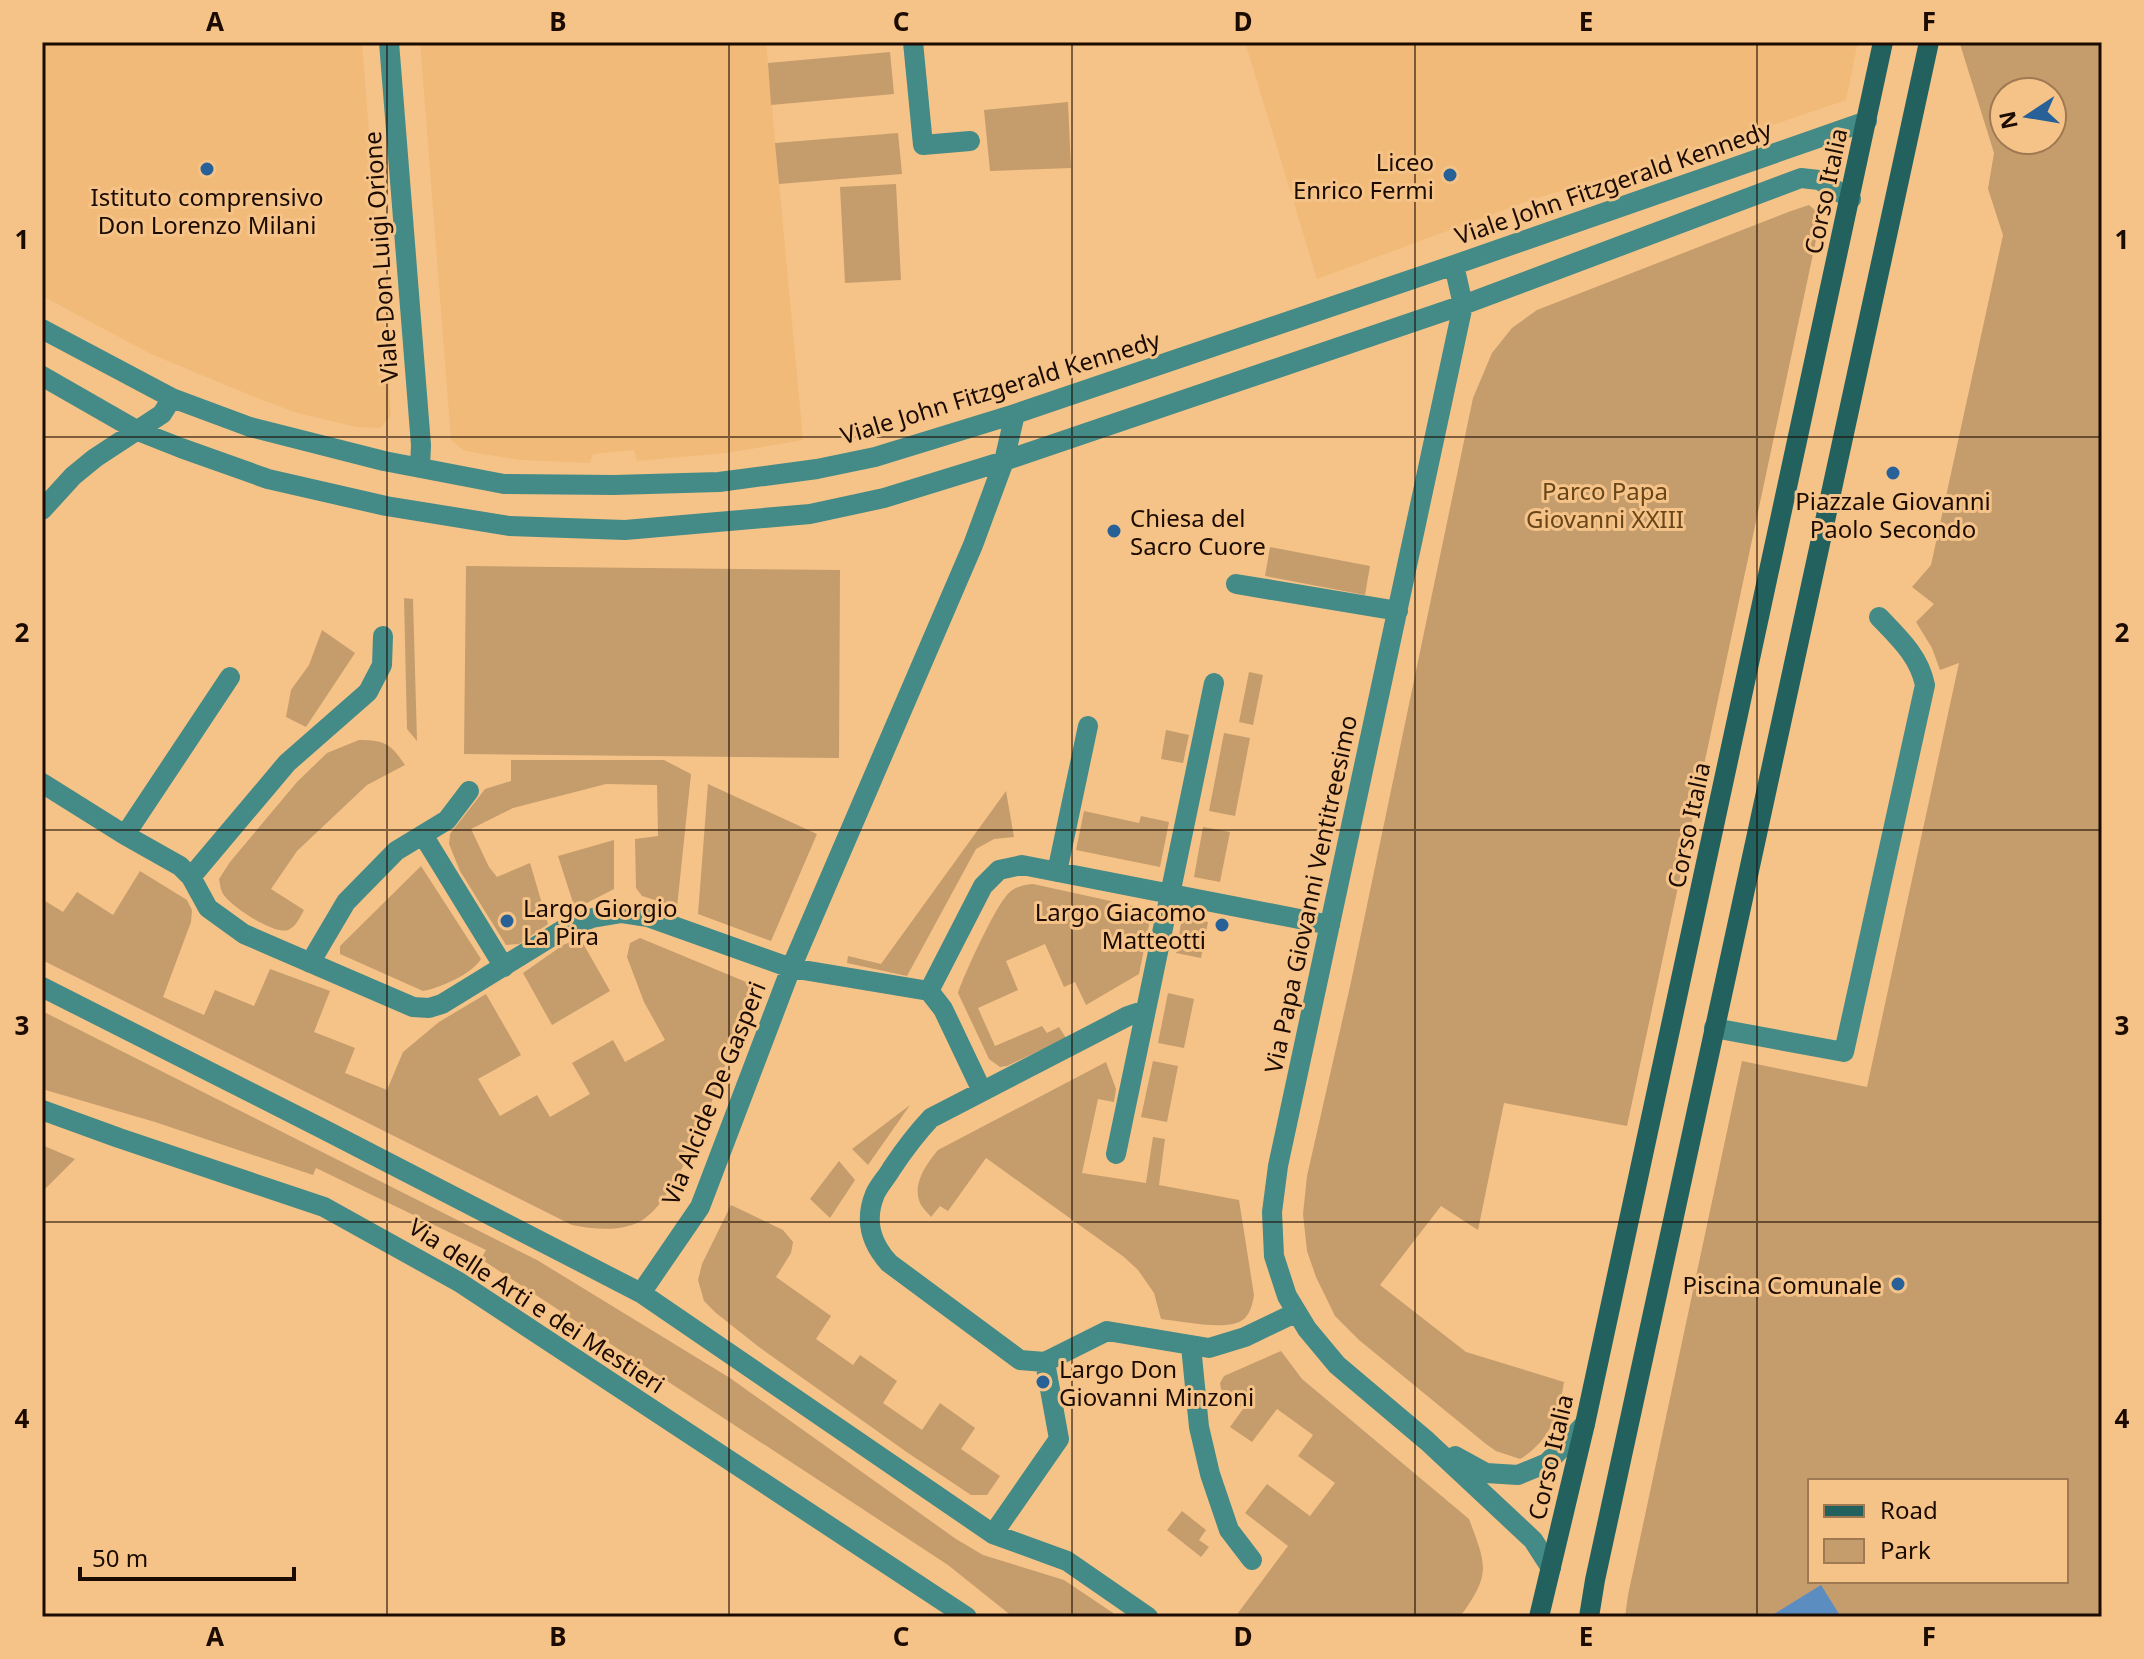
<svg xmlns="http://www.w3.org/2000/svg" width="2144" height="1659" font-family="'Noto Sans',sans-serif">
<rect width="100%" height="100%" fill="#f5c388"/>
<!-- built -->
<path fill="#f1ba78" d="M42,42H362L391,416L380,428L356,427L294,412L235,389L151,354L42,296Z
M420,42H766L803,440L727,453L637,461L634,450L593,454L590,463L521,460L482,454L463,450L451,440Z
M1245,42H1858L1846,100L1694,152L1537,198L1317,279Z"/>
<!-- green -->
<path fill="#c59c6c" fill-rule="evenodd" d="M1962,42H2102V1617H1625L1628,1595L1742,1061L1867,1087L1959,663L1940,670L1932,648L1916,622L1934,604L1912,587L1931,565L2003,235L1988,189L1994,153L1960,44ZM2004,92H2052V140H2004ZM1810,1481H2066V1581H1810Z
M890,52L894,94L771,105L768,63Z
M1068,102L1071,168L990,171L984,110Z
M898,133L902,174L779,184L775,143Z
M896,184L901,280L845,283L840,187Z
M1809,205L1817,212L1819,226L1627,1126L1504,1103L1478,1230L1441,1206L1380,1285L1466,1352L1564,1382C1559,1414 1549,1442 1520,1459L1496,1451L1486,1444L1359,1340L1335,1316L1316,1277L1307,1251L1303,1214L1307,1176L1351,982L1473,398L1492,353L1512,328L1537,310L1791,211Z
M1270,547L1370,566L1365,595L1265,576Z
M466,566L840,570L839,758L464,754Z
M404,598L413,599L417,741L407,729Z
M322,630L355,653L306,727L286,717L291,690L309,665Z
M1249,672L1263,675L1253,725L1239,722Z
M1166,730L1189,735L1183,763L1161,759Z
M1224,733L1250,738L1235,816L1209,811Z
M359,740C385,740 391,744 405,765L367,785L297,851L271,889L304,910C300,917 296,927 288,930C274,935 228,905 222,892C220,888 220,883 219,879L230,862L297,782L327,753Z
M511,760H664L691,774L677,907L642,896L636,888L635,839L658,836L657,785L606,784L513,808L471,829L489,867L497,877L530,863L548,924L519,944L506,945L460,871L449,844L450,834L485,789L511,781Z
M708,784L817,834L771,941L698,914Z
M1006,791L1014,837L994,839L976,849L907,976L847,963L848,956L881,964Z
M1084,811L1139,823L1141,816L1169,822L1160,867L1076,850Z
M1203,827L1230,832L1220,882L1194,877Z
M614,840V889L575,909L558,856Z
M421,866L481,959C472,974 440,988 423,991L340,954V946Z
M140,871L187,900L192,910L191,922L163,997L204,1015L215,990L254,1006L270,969L330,991L314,1032L355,1048L345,1073L387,1090L403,1052L439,1022L486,994L521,1055L478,1079L500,1116L537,1095L550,1117L590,1094L572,1063L613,1040L625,1062L665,1040L644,1002L627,957L630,943L640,938L751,984C736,1036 686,1199 639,1222C619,1232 593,1229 572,1225L42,960V899L63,912L77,892L113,915Z
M1033,884L1152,910L1139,974L1086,1005L1075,982L1064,987L1045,944L1006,961L1018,990L978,1008L995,1046L1042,1026L1047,1033L1059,1027L1066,1038L1007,1066L1000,1067L989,1059L958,993C964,975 997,902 1010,892C1017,886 1024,885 1033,884Z
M1182,917L1208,922L1201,958L1176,953Z
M580,938L610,991L552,1025L523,973L563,945Z
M1168,993L1194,999L1184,1048L1158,1043Z
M42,1011L537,1260L730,1378L956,1539L983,1555L1064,1580L1119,1617H1013L948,1565L481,1259L486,1250L316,1168L313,1175L155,1122L42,1089Z
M1153,1061L1178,1066L1167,1122L1141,1117Z
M1106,1062L1116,1089L1114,1102L1098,1099L1082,1173L1146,1183L1153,1137L1165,1139L1159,1185L1239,1200L1254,1295C1253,1303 1250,1314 1244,1319C1229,1332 1181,1321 1161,1319L1154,1293L1138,1270L1124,1257L986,1158L948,1211L940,1206L931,1217C928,1213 920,1206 919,1200C913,1182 928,1162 938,1150Z
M910,1105L868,1165L852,1149Z
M42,1145L75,1159L42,1192Z
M839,1161L855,1180L830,1218L810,1199Z
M731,1205L783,1230L793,1242L791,1253L776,1277L831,1316L816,1339L853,1365L860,1355L897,1381L883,1403L922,1430L940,1403L975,1428L961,1449L1000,1476L987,1495H971L908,1453L759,1347L716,1313L704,1301L698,1280L702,1264Z
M1281,1351L1302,1379L1469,1519C1487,1567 1491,1574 1460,1617H1235L1288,1546L1245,1513L1267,1484L1310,1516L1335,1483L1298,1456L1313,1435L1277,1409L1252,1442L1230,1427L1243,1409L1221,1389L1220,1383L1224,1376Z
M1182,1511L1206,1530L1199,1540L1209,1547L1201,1557L1167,1530Z"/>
<!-- water -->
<path fill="#5b8dc1" d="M1821,1585L1839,1614L1834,1617H1775L1774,1614Z"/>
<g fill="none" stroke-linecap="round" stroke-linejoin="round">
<!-- minor -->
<path stroke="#448a86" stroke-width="20" d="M389,42L421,445L420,468
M913,42L923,145L970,141
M1454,265L1463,305L1278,1166L1272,1212L1274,1256L1287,1296L1307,1329L1337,1365L1427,1441L1533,1540L1551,1568
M42,329L172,398L250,427L384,461L504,484L614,485L719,482L817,469L875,457L1015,414L1454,265L1867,121
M42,376L138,431L181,448L268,479L386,506L509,526L625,530L810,514L884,498L1004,461L1463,305L1801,178L1819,180L1851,199
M42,510L73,476L95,458L162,414L172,398
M1236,584L1398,611
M42,783L125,835L180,866L191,877L208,908L244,934L413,1007L429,1008L442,1004L564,929L592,918L622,913L648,917L791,968L929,991L983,886L999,870L1022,865L1330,925
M125,835L230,677
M423,835L504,967
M1057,872L1088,726
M191,877L287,763L368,692L382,665L383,636
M310,963L346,902L396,851L447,820L469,791
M42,987L323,1129L641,1293L700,1207L791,968L973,545L1004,461L1015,414
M929,991L943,1009L982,1091
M1146,1010L1128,1016L931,1118C916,1134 904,1150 892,1168C887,1177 879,1185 875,1194C864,1221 871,1243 889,1263L1020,1360L1045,1362L1107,1331L1209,1348L1245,1337L1297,1312
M1714,1028L1844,1052L1925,685C1919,656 1899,638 1879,617
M1116,1154L1214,683
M641,1293L993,1534L1067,1561L1148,1617
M1191,1346L1199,1427L1210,1474L1229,1530L1252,1560
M1455,1456L1486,1473L1518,1475L1547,1463L1585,1424
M993,1534L1059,1439L1045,1362"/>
<!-- tertiary -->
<path stroke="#448a86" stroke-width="20" d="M42,1110L119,1138L324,1207L459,1282L967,1617"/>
<!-- secondary -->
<path stroke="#22615e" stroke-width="20" d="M1539,1617L1585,1424L1883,42
M1589,1617L1595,1580L1929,42"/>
</g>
<!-- grid -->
<path fill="none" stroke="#1c0b00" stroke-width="2" stroke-opacity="0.55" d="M387,42V1617M729,42V1617M1072,42V1617M1415,42V1617M1757,42V1617M42,437H2102M42,830H2102M42,1222H2102"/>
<!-- markers -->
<g fill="#276198" stroke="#f5c388" stroke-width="3">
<circle cx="207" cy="169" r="8"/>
<circle cx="1450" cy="175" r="8"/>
<circle cx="1893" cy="473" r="8"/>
<circle cx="1114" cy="531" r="8"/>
<circle cx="507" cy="921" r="8"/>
<circle cx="1222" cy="925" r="8"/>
<circle cx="1898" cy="1284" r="8"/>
<circle cx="1043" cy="1382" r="8"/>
</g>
<g text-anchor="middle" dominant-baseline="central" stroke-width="6" stroke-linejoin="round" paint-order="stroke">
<!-- poi labels -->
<g font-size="24" fill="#1c0b00" stroke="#f5c388" text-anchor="end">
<text x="1434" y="161">Liceo<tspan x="1434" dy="28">Enrico Fermi</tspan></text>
<text x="207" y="196" text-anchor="middle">Istituto comprensivo<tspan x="207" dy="28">Don Lorenzo Milani</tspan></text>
<text x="1893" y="500" text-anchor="middle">Piazzale Giovanni<tspan x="1893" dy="28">Paolo Secondo</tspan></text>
<text x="1130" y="517" text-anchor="start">Chiesa del<tspan x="1130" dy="28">Sacro Cuore</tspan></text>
<text x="523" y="907" text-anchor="start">Largo Giorgio<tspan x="523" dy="28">La Pira</tspan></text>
<text x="1206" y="911">Largo Giacomo<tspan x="1206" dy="28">Matteotti</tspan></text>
<text x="1882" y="1284">Piscina Comunale</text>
<text x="1059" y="1368" text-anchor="start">Largo Don<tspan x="1059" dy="28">Giovanni Minzoni</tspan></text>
</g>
<!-- street labels -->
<g font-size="24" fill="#1c0b00" stroke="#f5c388">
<text transform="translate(1613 182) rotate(-19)">Viale John Fitzgerald Kennedy</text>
<text transform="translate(1825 191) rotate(-78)">Corso Italia</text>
<text transform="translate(380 257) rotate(-94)">Viale Don Luigi Orione</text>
<text transform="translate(1000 387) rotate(-17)">Viale John Fitzgerald Kennedy</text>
<text transform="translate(1688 825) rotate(-78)">Corso Italia</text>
<text transform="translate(1310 894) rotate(-78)">Via Papa Giovanni Ventitreesimo</text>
<text transform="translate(713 1093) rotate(-68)">Via Alcide De Gasperi</text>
<text transform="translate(537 1305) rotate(33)">Via delle Arti e dei Mestieri</text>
<text transform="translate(1550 1457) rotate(-77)">Corso Italia</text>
</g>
<!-- park labels -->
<g font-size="24" fill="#684619" stroke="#f5c388">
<text x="1605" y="490">Parco Papa<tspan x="1605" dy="28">Giovanni XXIII</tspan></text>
</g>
</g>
<!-- border -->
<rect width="2144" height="1659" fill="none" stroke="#f5c388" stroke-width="88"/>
<!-- legend -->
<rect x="1808" y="1479" width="260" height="104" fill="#f5c388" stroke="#9e7952" stroke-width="2"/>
<rect x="1824" y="1505" width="40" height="12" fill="#22615e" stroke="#9e7952" stroke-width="2"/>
<text x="1880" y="1519" font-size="24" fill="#1c0b00">Road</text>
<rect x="1824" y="1539" width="40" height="24" fill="#c59c6c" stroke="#9e7952" stroke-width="2"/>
<text x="1880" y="1559" font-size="24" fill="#1c0b00">Park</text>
<!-- north arrow -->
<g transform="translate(2028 116) rotate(258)"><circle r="38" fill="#f5c388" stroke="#9e7952" stroke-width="2"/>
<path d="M0-6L14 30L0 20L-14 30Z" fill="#276198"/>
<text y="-12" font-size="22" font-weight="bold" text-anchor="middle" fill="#1c0b00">N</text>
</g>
<!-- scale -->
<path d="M80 1567v12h214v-12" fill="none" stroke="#1c0b00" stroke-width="4"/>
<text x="92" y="1567" font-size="24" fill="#1c0b00" stroke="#f5c388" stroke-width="6" paint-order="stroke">50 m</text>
<rect x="44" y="44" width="2056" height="1571" fill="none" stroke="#1c0b00" stroke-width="3"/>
<g font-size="26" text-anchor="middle" font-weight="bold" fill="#1c0b00">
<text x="215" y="31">A</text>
<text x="558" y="31">B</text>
<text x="901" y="31">C</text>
<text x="1243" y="31">D</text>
<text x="1586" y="31">E</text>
<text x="1929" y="31">F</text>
<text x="22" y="249">1</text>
<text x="2122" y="249">1</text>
<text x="22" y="642">2</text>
<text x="2122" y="642">2</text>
<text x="22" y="1035">3</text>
<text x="2122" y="1035">3</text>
<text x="22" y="1428">4</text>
<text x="2122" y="1428">4</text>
<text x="215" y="1646">A</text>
<text x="558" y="1646">B</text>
<text x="901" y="1646">C</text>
<text x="1243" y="1646">D</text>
<text x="1586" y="1646">E</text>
<text x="1929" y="1646">F</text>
</g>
</svg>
